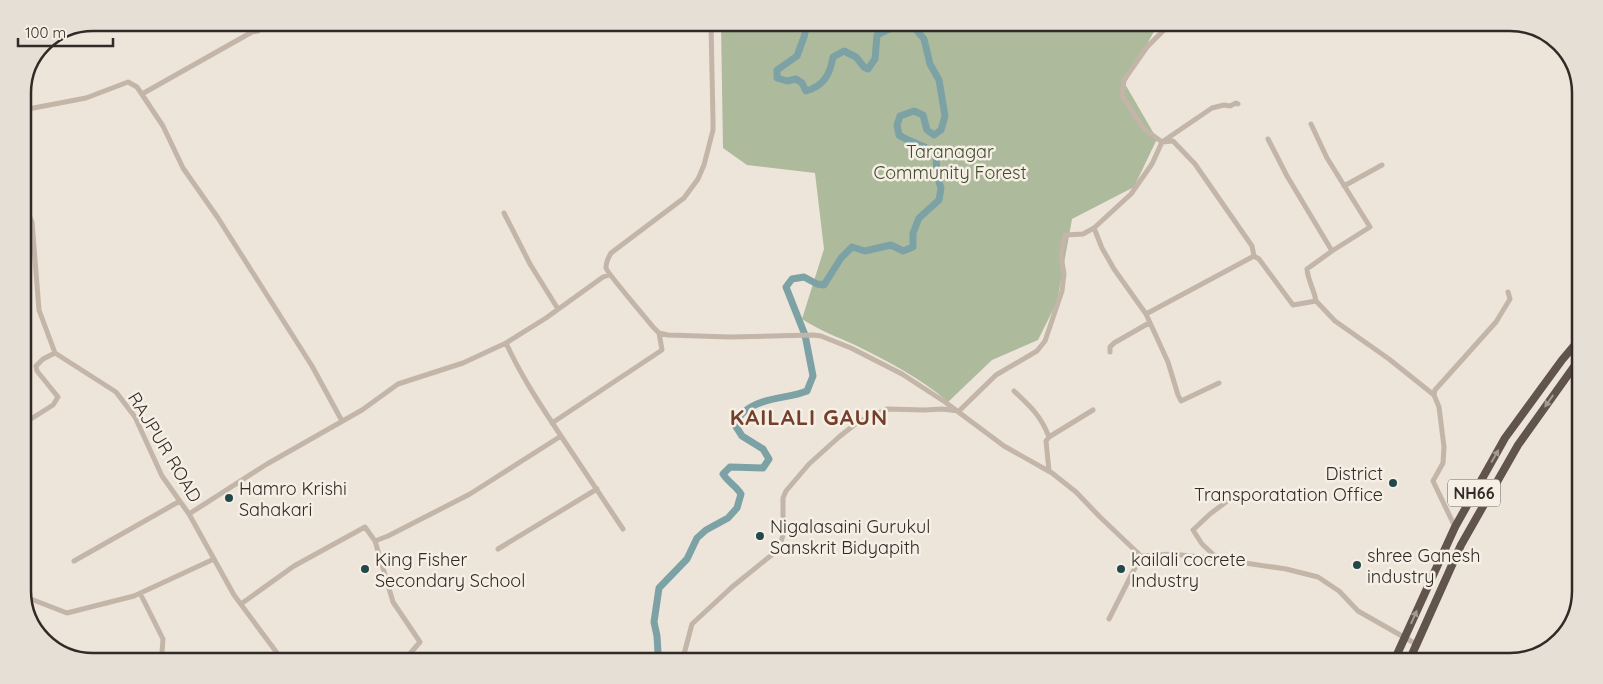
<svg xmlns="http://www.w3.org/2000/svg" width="1603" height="684" font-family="Quicksand,sans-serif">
<rect width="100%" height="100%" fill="#ede5da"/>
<!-- green -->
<path fill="#aeba9c" d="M721,25L1157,26L1125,84L1157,139L1134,187L1072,219L1057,302L1038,340L992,360L948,402C921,378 887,361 855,345C837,337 819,330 802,319L824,249L815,173L747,165L723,148Z"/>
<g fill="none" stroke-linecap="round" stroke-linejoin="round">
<!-- canal -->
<path stroke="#7da2a6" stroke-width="7" d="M656,658L658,653L657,636L654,622L659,588L687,559L697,538L706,530L728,518L737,508L741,494C736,486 728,482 723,474L730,467L763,468L769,459L763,449L742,436L735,425C738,420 740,415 744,412C761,397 787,399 807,391L813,376L805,335L786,287L792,279L804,277L817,284L824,285L841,258L852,247L865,251L891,245L903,251L913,247V233L919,218L939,200L941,188L937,176L936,153C924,145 911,143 899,135L897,125L900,116L914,111L923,115L927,130L934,135L941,130L945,116L939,80L930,64L924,39L913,26L893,27L877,35L875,59L868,69L864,67L856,57L844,51L833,57C830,74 824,86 806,91L802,83L796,79L787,81L777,78V70L797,56L804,37L807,25"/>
<!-- minor -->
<path stroke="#c3b5a8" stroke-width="5" d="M711,25L713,120V130L704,165L698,179L684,198L611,253C608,258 606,262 606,268C607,273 646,318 653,327L659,333L668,335L730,337L813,335L821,336L851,348L902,374L945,402L1004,446L1052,473L1076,492L1100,517L1141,556L1172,554L1218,559L1286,569L1318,577L1339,591L1358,611L1416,644
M1168,26L1147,47L1124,80L1122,96L1144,129L1162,142L1173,141L1195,164L1252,246L1254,256L1259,259L1293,305L1316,301L1335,321L1389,359L1434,395L1439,407L1444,447L1443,463L1433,481L1455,527
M142,94L252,32L258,31
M23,110L86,98L128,82L137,87L163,126L183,168L218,218L312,366L342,421
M1311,124L1327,158L1370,227L1332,251
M1268,139L1287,176L1332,251L1307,269C1308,281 1314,289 1316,301
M1344,186L1382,165
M23,202L32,222L39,310L55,353L116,392L135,417L162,476L189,514L234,595L280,657
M504,213L530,264L558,309
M1094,228L1102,248L1114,269L1146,314L1168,362L1178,395L1181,401L1219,383
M1146,314L1254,256
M1110,352V347L1114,343L1149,323
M1014,391C1031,407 1041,416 1049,437
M1434,395L1435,390L1496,322L1510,299L1508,292
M552,423L662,350L659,333
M23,424L53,405L58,397L37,371L36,366L43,359L55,353
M561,436L623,529
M1049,471L1046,441L1049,437L1093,410
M189,514L267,464L362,410L398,384L463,363L506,343L546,318L603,277L609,275
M375,541L393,602L420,642L407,657
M498,549L597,489
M1217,558L1202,544L1193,530L1210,514L1226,502
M74,561L180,501
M140,593L163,639L162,652
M23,596L67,613L134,596L214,559
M241,604L294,566L365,527L375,541L388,536L470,494L561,436C541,406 521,376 506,343
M1109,619L1141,556
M683,658L692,624L732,587L779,549L783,535V498L786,491L809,464L839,437L858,422L887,409L925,410L942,409L959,411L996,375L1037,351L1045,341L1062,291L1064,274L1061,256L1065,235L1083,234L1094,228L1131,194L1152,164L1162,142L1212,108L1224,105L1230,106L1236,103L1238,104"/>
<!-- trunk -->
<path stroke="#61544c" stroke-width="8" d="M1394,661L1455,527L1505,438L1562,360L1578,341
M1409,661L1461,545L1518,445L1578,361"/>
</g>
<!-- one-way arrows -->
<defs><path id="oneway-solid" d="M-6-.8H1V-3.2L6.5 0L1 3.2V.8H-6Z" transform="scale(1.25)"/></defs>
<g fill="#a49a91">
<use href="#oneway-solid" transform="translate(1549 401) rotate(125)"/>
<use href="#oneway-solid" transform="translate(1495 456) rotate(-60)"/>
<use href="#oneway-solid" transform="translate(1414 617) rotate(-66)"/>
</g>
<!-- markers -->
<g fill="#22484c" stroke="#f6efe5" stroke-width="2">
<circle cx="1393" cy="483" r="5"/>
<circle cx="229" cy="498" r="5"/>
<circle cx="760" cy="536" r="5"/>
<circle cx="1357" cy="565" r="5"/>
<circle cx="365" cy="569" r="5"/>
<circle cx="1121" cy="569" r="5"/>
</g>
<g text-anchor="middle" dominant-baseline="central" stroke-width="5" stroke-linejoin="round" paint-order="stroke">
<!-- shield labels -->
<rect fill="#f6efe5" stroke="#6c6560" stroke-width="1" x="1448" y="479.5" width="52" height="27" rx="4"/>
<g font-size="16" font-weight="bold" fill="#312a27">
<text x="1474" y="493">NH66</text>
</g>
<!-- park labels -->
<g font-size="18" fill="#404c2e" stroke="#f6efe5">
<text x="950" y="151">Taranagar<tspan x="950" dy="21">Community Forest</tspan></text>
</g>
<!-- street labels -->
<g font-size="18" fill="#312a27" stroke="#f6efe5">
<text transform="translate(165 447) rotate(59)">RAJPUR ROAD</text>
</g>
<!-- poi labels -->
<g font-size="18" fill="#312a27" stroke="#f6efe5" text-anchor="start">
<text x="1383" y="473" text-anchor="end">District<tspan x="1383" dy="21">Transporatation Office</tspan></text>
<text x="239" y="488">Hamro Krishi<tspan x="239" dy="21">Sahakari</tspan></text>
<text x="770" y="526">Nigalasaini Gurukul<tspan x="770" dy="21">Sanskrit Bidyapith</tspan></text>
<text x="1367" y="555">shree Ganesh<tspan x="1367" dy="21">industry</tspan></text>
<text x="375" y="559">King Fisher<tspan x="375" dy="21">Secondary School</tspan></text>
<text x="1131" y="559">kailali cocrete<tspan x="1131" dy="21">Industry</tspan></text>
</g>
<!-- district labels -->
<g font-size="22" font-weight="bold" letter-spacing="1" fill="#75402b" stroke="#f6efe5">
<text x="809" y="417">KAILALI GAUN</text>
</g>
</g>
<!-- crop -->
<path d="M0 0H1603V684H0ZM93 31H1510A62 62 0 0 1 1572 93V591A62 62 0 0 1 1510 653H93A62 62 0 0 1 31 591V93A62 62 0 0 1 93 31Z" fill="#e6dfd6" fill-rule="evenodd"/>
<path fill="none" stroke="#312a27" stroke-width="2.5" d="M93 31H1510A62 62 0 0 1 1572 93V591A62 62 0 0 1 1510 653H93A62 62 0 0 1 31 591V93A62 62 0 0 1 93 31Z"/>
<!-- scale -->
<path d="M18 38v8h95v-8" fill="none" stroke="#312a27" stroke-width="2.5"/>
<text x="25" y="38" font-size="15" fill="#312a27" stroke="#f6efe5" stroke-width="4" paint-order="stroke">100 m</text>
</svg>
